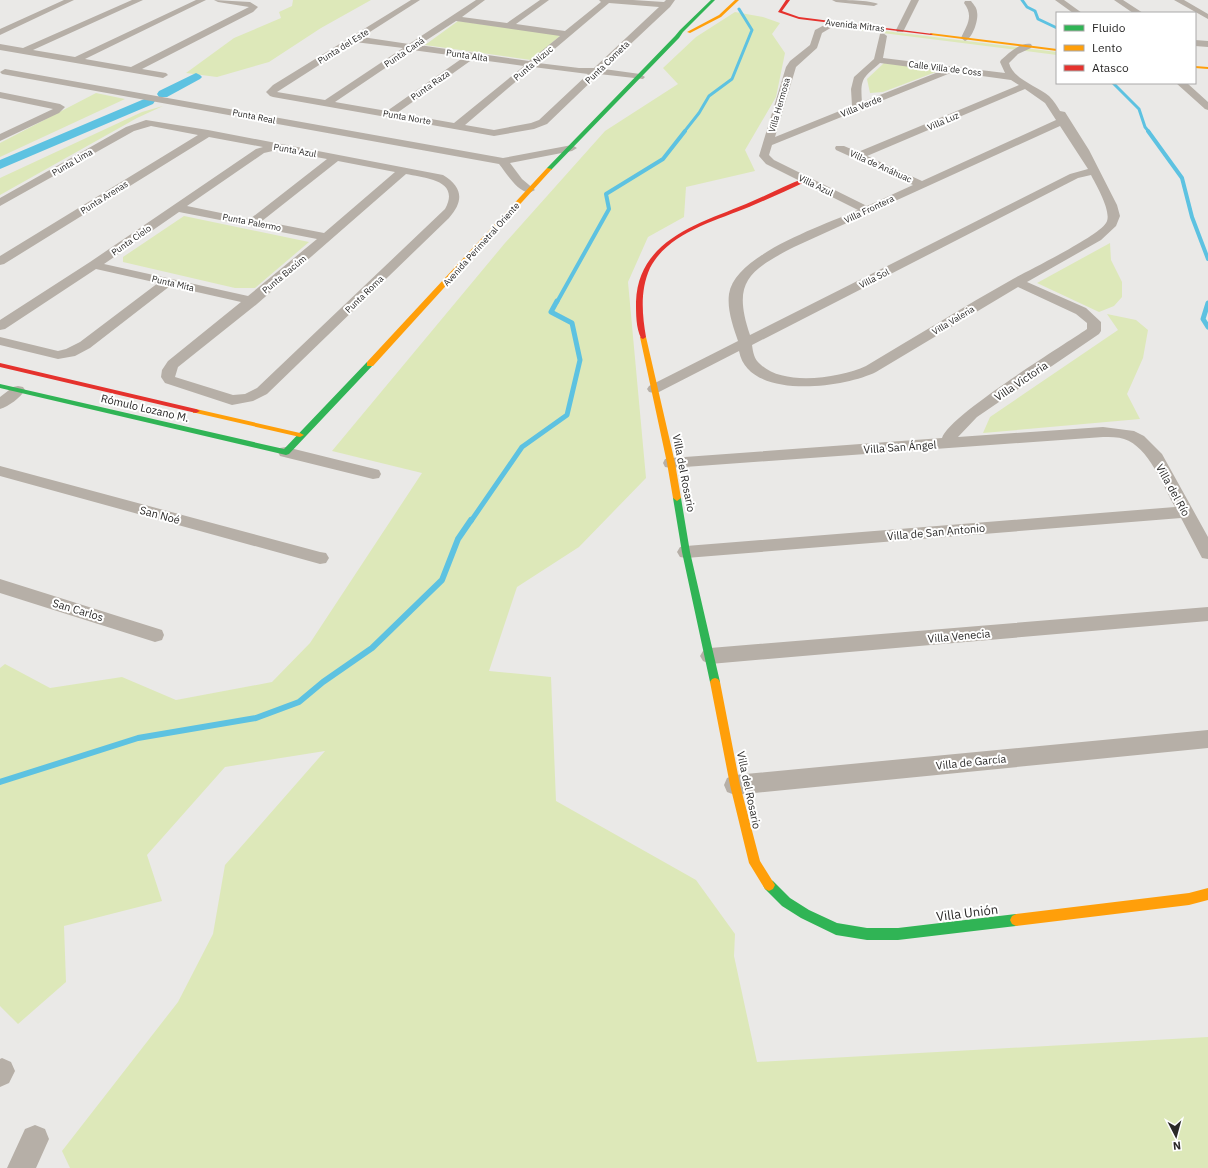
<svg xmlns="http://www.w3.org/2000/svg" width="1208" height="1168" font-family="'IBM Plex Sans',sans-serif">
<rect width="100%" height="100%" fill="#eae9e7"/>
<!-- green -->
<path fill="#dde8b9" d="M293,0H371L321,28L269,62L217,77L186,73L234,38L281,18L279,12L292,6Z
M735,12L763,17L780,23L772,34L785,53L776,97L745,150L755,171L686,187L684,217L648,237L628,282L646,478L579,547L517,587L489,671L551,677L556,801L696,880L735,934L734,956L757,1062L1208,1037V1168H70L62,1151L178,1002L213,934L225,865L325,751L225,767L147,855L162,901L64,926L66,982L18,1024L0,1006V668L5,664L50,688L122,677L176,700L272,682L310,643L422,473L332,451L505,243L605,131L678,84L663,68L696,37Z
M458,21L561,35L531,60L425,45Z
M844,26L1057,52V55L843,28Z
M884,63L941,70L883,92L870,93L867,79Z
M96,93L125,99L0,157V143Z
M163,106L137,118L0,195V178L142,112Z
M184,216L309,242L255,288H235L123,262V257Z
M1110,243L1111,260L1122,282V297L1114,306L1099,312L1037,283Z
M1107,314L1136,320L1148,330L1143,358L1127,394L1140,419L983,433L990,417L1118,330Z"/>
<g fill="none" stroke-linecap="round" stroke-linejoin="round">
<!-- stream-far3 -->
<path stroke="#5dc2e1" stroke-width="3" d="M1022,0L1027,7L1035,11L1038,19L1057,28
M1113,83L1139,109L1145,127L1149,132
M684,132L699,113L709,96L732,79L752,30L739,9"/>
<!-- stream-far2 -->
<path stroke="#5dc2e1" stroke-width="4" d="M1148,131L1182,178L1192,217L1208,259
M557,302L609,209L606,194L663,159L685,131"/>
<!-- stream-far1 -->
<path stroke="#5dc2e1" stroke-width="5" d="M1208,303L1203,319L1208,327
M471,521L522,447L567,415L580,360L572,323L551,312L557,301"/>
<!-- stream -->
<path stroke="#5dc2e1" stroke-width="6" d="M0,782L138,738L256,718L299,702L323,682L372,648L442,580L458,539L471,520"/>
<!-- canal -->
<path fill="#5dc2e1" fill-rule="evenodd" d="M196,73L200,75L202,77L200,79L167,97H159L157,94L159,91Z
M149,97L153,98L155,101L153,104L0,169V160Z"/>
<!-- street -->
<path fill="#b6afa7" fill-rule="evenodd" d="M64,0H74L0,35V29Z
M132,0H143L33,50L75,57L196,0H206L85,59L131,67L249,7L218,2L214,0L250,2L258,7L253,12L142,69L166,73L168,75L163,78L0,50V44L23,48Z
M411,0H420L362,37L409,44L476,0H485L462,17L507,23L540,0H549L516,24L565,31L601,2L599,0H633L664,2L666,0H675L670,7L604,69L640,74L645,77L643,79L599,74L547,124L534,129L494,136L273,97L270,96L266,92L273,85ZM609,3L659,7L594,68H579L538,63ZM456,21L560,36L529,61L419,45ZM355,42L403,48L325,100L277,92ZM412,50L464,57L387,111L335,102ZM473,59L524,66L454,123L397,113ZM533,67L588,74L539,120L531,123L494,130L465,125Z
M832,0C843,0 870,0 878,4L874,6L836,2Z
M911,0H919L903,32H897L896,30Z
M1055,0H1064L1082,13H1073Z
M1114,0H1123L1143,13H1133Z
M1174,0H1184L1208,14V19Z
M965,1H971C974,5 977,8 977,12C979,20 972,39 965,41L961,38C967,25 974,16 964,3Z
M832,21H835L839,23L822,33L817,48L796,67L775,137L852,106L851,89L854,77L874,59L880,34L883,33L887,36L883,58L1005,73L1000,62L1001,60C1009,53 1020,42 1031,44L1032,46L1031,48L1018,54L1009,63C1013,79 1037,86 1049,96C1054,101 1057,106 1060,111L1065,112L1089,150L1117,205L1120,216L1116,226L1101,240L1027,282L1086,308L1101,322V331L1099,334L977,417L958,437L1103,427L1134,431L1144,436L1162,454L1208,537V559L1202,558L1181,518L686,558L680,557L677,552L680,547L686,546L1175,507C1163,486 1149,447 1124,439C1118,437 1110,437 1103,437L671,468L665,467L663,463L665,459L671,458L942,438C949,415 1061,347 1087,329V323L1076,314L1018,287L876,372C844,388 748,401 739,351L659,392L654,393L649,392L647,389L649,386L738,341C733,326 727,310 729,294C735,254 825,225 858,210L766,164L759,156L786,67L790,61L810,45L815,30ZM880,63L941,71L862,102C860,78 863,78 880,63ZM953,72L1011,80L1019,85L858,152L844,146H836L835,148L836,150L913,185L867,206L774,160L769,155L772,145ZM1025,89L1045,103L1056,120L922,181L867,156ZM1060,126L1088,169L1070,174L750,335C732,282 748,271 794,247ZM1091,175C1096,185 1113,213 1106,223C1097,237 1031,269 1013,279C963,307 915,337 866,366C840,378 783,387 760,364C754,359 753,352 752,345L1078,178Z
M1195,40L1208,41V47L1195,46Z
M5,69L503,158L572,145L577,148L572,151L510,163L522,179L535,190L529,193C516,190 507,174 499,164L2,74L0,72Z
M1176,83H1187L1208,102V110L1205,109Z
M0,92L60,104L65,107L59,113L0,141V134L53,109L0,98Z
M146,120L208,130L443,175C463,187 464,201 449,218L267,394L253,401L232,405L165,383L161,377L162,370L168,361L241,302L170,286L90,348L75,356L58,359L0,345V337L58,351L66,349L80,342L158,283L96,269L5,329L0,330V320L90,262L256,149L263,147L209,137L4,264L0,265V256L198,135L151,126L134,131L0,206V198L126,127ZM277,150L327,159L250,219L187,206L264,153ZM338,161L395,172L324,233L262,221ZM406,174C425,178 461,180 445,209L257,388L245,394L233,395L175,377L178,367L257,304ZM179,212L317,239L248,296L104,264Z
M18,386L23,387L25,390C20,398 9,406 0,409V397L13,387Z
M286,447L379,470L381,474L379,478L373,479L280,456L278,452L280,448Z
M0,466L320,552L326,553L329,558L326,563L320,564L0,476Z
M0,579L162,630L164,635L162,640L155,642L0,593Z
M1208,607V621L710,664L703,661L700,656L703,651L710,648Z
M1208,730V748L735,795L727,792L724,785L727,778L735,775Z
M2,1058L11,1062L15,1071L9,1083L0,1087V1059Z
M35,1125L45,1129L49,1139L36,1168H7L25,1129Z"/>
<!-- fast -->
<path fill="#30b455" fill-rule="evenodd" d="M711,0H715L683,32L679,38L551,170H547V168L675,36L680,30Z
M367,362H370L374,364L289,454L286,455L0,388V384L284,449Z
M677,495L681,498L690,552L720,682L718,685L715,686L712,685L710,682L682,552L673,498Z
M769,879L773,881L790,898L809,910L837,923L867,928H898L1016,914L1020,916L1022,920L1020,924L1016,926L898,940H867L836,935L801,918L782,906L765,889L763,885L765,881Z"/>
<!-- slow -->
<path fill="#ff9f0a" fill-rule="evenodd" d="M735,0H739L721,17L690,33L687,32L719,15Z
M930,33L1057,49V51L931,35Z
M1195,66L1208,67V69L1195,68Z
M547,168L552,169L373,366H367V362Z
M643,335L646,337L675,463L681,498L677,501L673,498L667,463L640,337Z
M193,409H196L300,433L304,435L300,437L196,413H193Z
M715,678L718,679L720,682L740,785L760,861L775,885L773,889L769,891L765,889L749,863L730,785L710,682L712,679Z
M1208,888V900L1189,905L1016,926L1012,924L1010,920L1012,916L1016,914L1189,893Z"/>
<!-- jam -->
<path fill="#e5322d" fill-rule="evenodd" d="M786,0H790L782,11L799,17L933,34L931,35L799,19L778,12Z
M805,178L808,180L807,181C788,190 768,199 749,207C715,221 668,233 650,268C640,290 642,314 646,337L643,339L641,338C636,328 636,314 636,302C638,240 698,224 746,204C766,196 785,185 805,178Z
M0,363L196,409L200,411L196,413L0,367Z"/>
</g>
<g text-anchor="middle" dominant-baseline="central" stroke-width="4" stroke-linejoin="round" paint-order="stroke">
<!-- far-street labels -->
<g font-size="9" fill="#2a2928" stroke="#fff">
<text transform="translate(855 25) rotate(6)">Avenida Mitras</text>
<text transform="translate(343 46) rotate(-32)">Punta del Este</text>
<text transform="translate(404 52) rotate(-34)">Punta Caná</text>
<text transform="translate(467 55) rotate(8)">Punta Alta</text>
<text transform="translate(607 62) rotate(-44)">Punta Cometa</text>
<text transform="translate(533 63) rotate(-40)">Punta Nizuc</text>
<text transform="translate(945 68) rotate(7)">Calle Villa de Coss</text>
<text transform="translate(430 85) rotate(-35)">Punta Raza</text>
<text transform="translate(779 105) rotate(-74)">Villa Hermosa</text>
<text transform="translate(861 106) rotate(-22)">Villa Verde</text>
<text transform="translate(254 116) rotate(11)">Punta Real</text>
<text transform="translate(407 117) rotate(10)">Punta Norte</text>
<text transform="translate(943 121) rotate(-23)">Villa Luz</text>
<text transform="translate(295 150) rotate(10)">Punta Azul</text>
<text transform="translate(72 162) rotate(-30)">Punta Lima</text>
<text transform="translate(881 166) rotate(24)">Villa de Anáhuac</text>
<text transform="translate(816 185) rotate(26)">Villa Azul</text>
<text transform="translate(104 197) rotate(-32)">Punta Arenas</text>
<text transform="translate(869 209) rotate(-25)">Villa Frontera</text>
<text transform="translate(252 222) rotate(11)">Punta Palermo</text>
<text transform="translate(131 240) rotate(-35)">Punta Cielo</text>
<text transform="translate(481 244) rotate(-48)">Avenida Perimetral Oriente</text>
<text transform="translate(284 274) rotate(-40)">Punta Bacúm</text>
<text transform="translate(874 278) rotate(-27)">Villa Sol</text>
<text transform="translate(173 283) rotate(13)">Punta Mita</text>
<text transform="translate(364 294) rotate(-44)">Punta Roma</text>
<text transform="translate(953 320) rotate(-31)">Villa Valeria</text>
</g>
<!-- street labels -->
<g font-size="11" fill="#2a2928" stroke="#fff">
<text transform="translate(1021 381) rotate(-34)">Villa Victoria</text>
<text transform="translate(145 408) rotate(13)">Rómulo Lozano M.</text>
<text transform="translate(900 447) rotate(-4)">Villa San Ángel</text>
<text transform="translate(684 473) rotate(79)">Villa del Rosario</text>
<text transform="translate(1173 490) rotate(61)">Villa del Río</text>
<text transform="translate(160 515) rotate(15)">San Noé</text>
<text transform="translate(936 532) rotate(-5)">Villa de San Antonio</text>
<text transform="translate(78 610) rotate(17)">San Carlos</text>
<text transform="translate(959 636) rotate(-5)">Villa Venecia</text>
<text transform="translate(971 762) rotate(-6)">Villa de García</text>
<text transform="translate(749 790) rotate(78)">Villa del Rosario</text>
</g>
<!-- near-street labels -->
<g font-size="13" fill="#2a2928" stroke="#fff">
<text transform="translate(967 913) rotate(-7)">Villa Unión</text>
</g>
</g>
<!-- legend -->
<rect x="1056" y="12" width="140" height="72" fill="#ffffff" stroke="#aaa9a9"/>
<rect x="1064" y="25" width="20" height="6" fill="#30b455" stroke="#aaa9a9"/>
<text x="1092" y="32" font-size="12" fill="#2a2928">Fluido</text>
<rect x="1064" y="45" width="20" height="6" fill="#ff9f0a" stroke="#aaa9a9"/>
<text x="1092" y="52" font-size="12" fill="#2a2928">Lento</text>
<rect x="1064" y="65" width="20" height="6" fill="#e5322d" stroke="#aaa9a9"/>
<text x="1092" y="72" font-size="12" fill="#2a2928">Atasco</text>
<!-- north arrow -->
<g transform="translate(1176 1136) rotate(174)" stroke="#ffffff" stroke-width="3" paint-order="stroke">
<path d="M0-3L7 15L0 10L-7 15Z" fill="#2a2928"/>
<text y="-6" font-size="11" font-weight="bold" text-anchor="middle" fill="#2a2928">N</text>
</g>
</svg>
